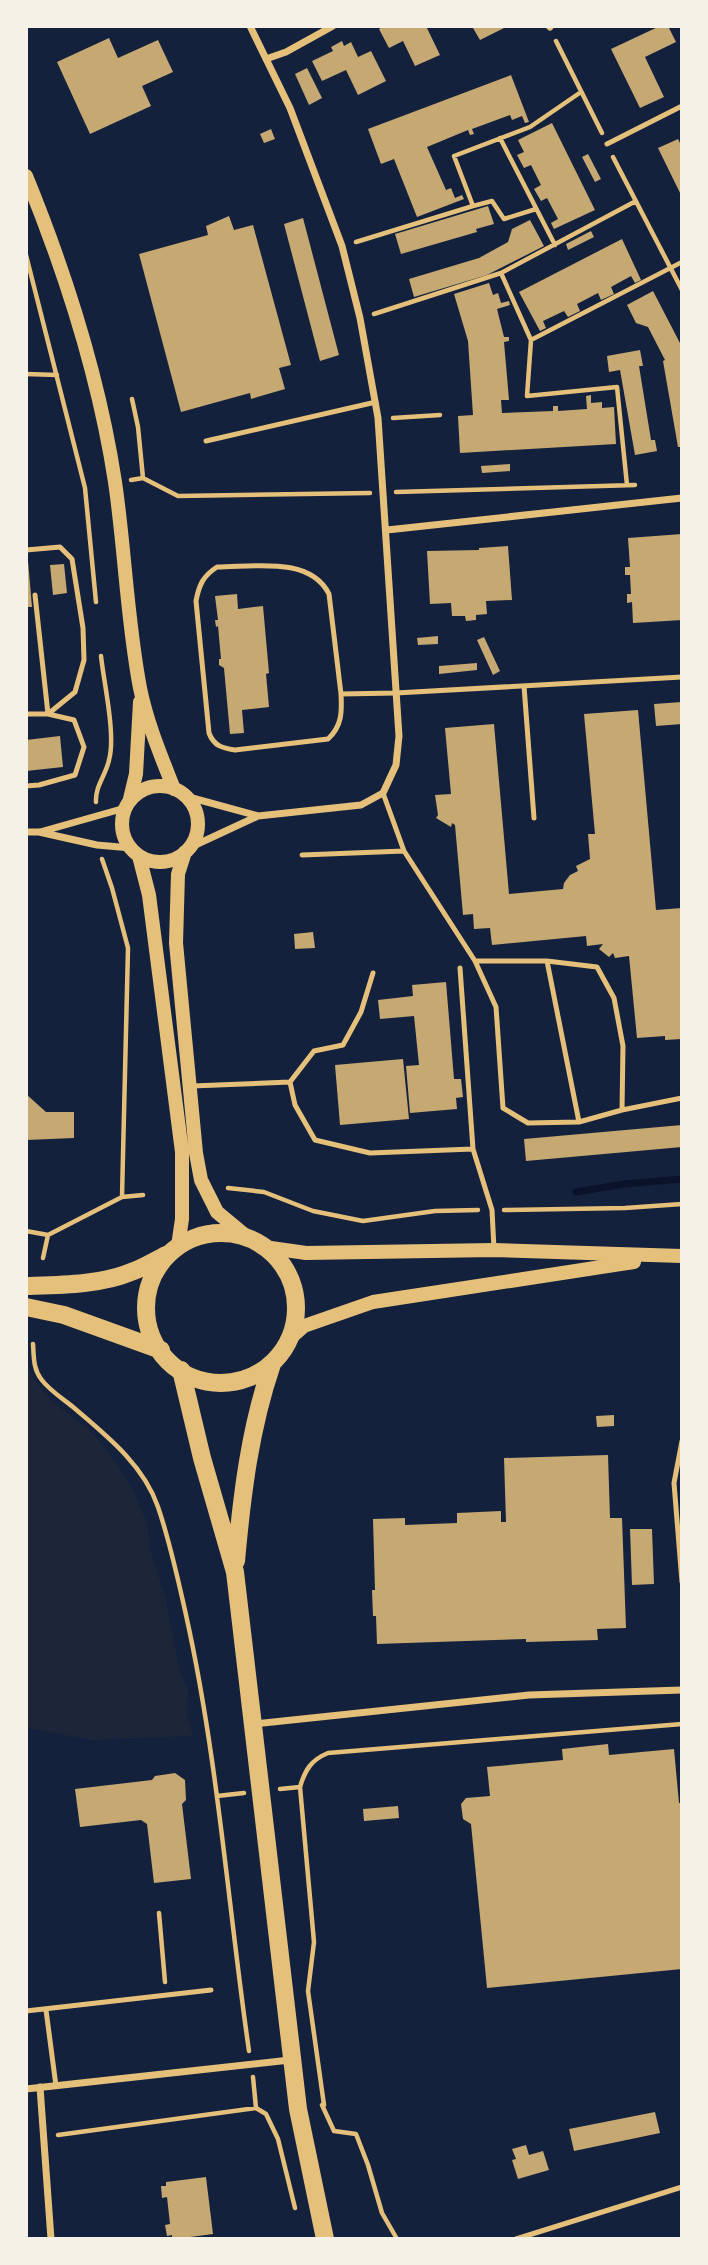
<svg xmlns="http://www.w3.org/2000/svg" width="708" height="2265" font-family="'Public Sans',sans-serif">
<rect width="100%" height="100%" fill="#14213d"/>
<!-- green -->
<path fill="#1d2539" d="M26,1356L32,1377L54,1403L89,1430L116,1462L133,1491L146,1520L151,1552L165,1596L180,1674L188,1689L187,1715L193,1736L93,1740L26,1728Z"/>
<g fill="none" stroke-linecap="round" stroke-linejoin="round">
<!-- stream -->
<path stroke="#0b132b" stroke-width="7" d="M576,1192L624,1184L682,1179"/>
</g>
<!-- building -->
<path fill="#c6a872" d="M384,26H426L440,55L415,66L403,41L389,48L379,29Z
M476,26H508L480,40L473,28Z
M660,26H668L676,42L645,57L664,97L640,108L611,49Z
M109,38L118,58L158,40L173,72L142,86L151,106L90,134L57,62Z
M342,41L344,46L351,42L358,57L371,51L386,81L358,95L346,70L322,81L312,61L333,51L331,47Z
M307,68L322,98L309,105L295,74Z
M511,75L529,122L525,123L522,116L512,120L510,115L472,129L474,134L470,135L468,130L427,147L446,190L451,188L455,198L462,195L464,199L417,217L394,159L381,164L368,129Z
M552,123L595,210L554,229L551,223L558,219L547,198L541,201L534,189L541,185L531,165L524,168L517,155L524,152L518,140Z
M271,129L275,139L264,143L260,134Z
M678,139L682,147V197L658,148Z
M588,154L601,179L595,182L582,157Z
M488,206L494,224L476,229L477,232L401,254L395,234Z
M229,216L234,230L253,225L291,365L279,368L285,389L251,399L250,393L181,412L139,254L208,235L206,226Z
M303,218L339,355L320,361L284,224Z
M530,220L544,246L487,275L414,297L409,279L479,258L508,242L512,229Z
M591,231L594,237L568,250L566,244Z
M622,239L641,280L635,283L631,276L611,287L614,294L601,300L598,293L577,304L580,311L568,317L564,311L543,321L546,328L540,331L519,292Z
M489,283L493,295L498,293L501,303L509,301L510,305L497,309L504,337H509V341L504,342L509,400H501L502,413L553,411V406H558V411L587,409L586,396L591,395V403L602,402V408L614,407L616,444L460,453L458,416L473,415L468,341L454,294Z
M653,291L682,347V447H678L663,361L665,360L648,327L636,323L627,305Z
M640,350L643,366H639L651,440H655L657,451L635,455L620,370L609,372L607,356Z
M510,464V471L482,473L481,466Z
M682,534V620L633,623L632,602L627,603V594H631L630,575H625V567H630L628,538Z
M508,546L512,600L486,601L487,614L476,615V620L466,621L465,616H452L451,603L430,604L427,551L479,550V548Z
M26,561H28L32,607H26Z
M64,564L67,593L53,595L50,565Z
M237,594L238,609L263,606L269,673L266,674L269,707L242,710L244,733L230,734L224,668L219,665V659H221L218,626L216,627L215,620H218L215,596Z
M438,636V644L418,645L417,638Z
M484,637L500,671L493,675L477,640Z
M477,663V670L439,674V666Z
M682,702V724L656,726L654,704Z
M638,710L656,910L682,908V1039L665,1040V1036L637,1038L629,956L615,958L613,953L609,957L599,949L603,944L587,946L586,936L492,945L490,928L474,929L473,914L463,915L455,825L452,823L451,827L436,818L438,815L435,795L451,794L445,728L494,724L509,894L563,889L564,883L570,875L578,871L576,866L590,859L588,834H595L584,714Z
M60,736L63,767L26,771V740Z
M313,932L315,948L295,949L294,934Z
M446,982L454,1079H461L463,1097L456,1098L457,1109L410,1113L406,1066L419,1065L414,1016L380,1019L378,1000L413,996L412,985Z
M403,1059L409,1119L340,1125L335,1065Z
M26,1094L46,1112H74V1138L26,1140Z
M682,1125V1147L526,1161L524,1139Z
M614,1415V1426L597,1427L596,1416Z
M608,1455L610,1518H622L626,1628L597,1629L598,1640L526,1642V1639L377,1644L376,1616H373L372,1590H375L373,1519L405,1518V1525L457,1523V1513L501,1511V1522H506L504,1458Z
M630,1529H652L654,1584L632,1585Z
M608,1744L609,1755L674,1749L679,1803H682V1969L487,1988L471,1824L463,1819L461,1804L466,1798L490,1796L487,1767L563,1760L562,1749Z
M175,1773L185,1780L186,1800L182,1804L191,1879L154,1883L147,1824L141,1820L80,1827L75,1789L152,1780L155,1776Z
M398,1806L399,1818L364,1821L363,1809Z
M655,2112L660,2133L574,2151L569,2129Z
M526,2145L529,2155L543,2151L549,2170L518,2179L512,2160L516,2159L512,2149Z
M206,2177L213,2234L175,2239H172V2235L167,2236L165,2225L170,2224L167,2197L162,2198L161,2186H166V2182Z"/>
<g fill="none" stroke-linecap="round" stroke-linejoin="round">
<!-- path -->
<path stroke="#e5c07b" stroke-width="4.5" d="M556,41L602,133
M500,138L555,245
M613,157L682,290
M473,206L492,201L504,219L536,209
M356,242L473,206L454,156L530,127L581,92
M26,255L85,488L96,602
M501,273L531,340L527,396L617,387L627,485
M374,314L501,273L636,201
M531,340L682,262
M26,374L57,375
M132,399L138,427L143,478
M393,418L440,415
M131,480L143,478L178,496L370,493
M396,492L635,485
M96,802C95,786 106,775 109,760C116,735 104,684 101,656
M102,859L112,888L128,948L122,1197
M228,1188L264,1192L313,1211L363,1221L435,1211L478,1210
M504,1210L625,1208L682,1204
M26,1231L48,1235L122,1197L143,1195
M43,1258L48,1235
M33,1344C34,1357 33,1368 41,1379C49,1390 63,1399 73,1407C106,1435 144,1465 158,1507C170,1542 178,1579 186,1615C218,1759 228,1906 249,2051
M280,1789L300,1787
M217,1796L244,1793
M159,1913L165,1982
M253,2077L256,2108
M322,2105L334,2131L356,2134L368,2165L382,2213L397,2239
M324,2105L308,1991L314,1942L300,1787C305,1770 311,1760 328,1753L682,1724
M58,2135L256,2108L266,2114L278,2139L295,2208"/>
<!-- service -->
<path stroke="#e5c07b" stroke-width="5" d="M607,144L682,106
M206,441L376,402
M26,550L60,547L72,559L83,628L84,660L75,692L48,714H26
M524,686L534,818
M341,694C342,712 342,726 328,739L235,750C222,748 214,746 209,733L196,601C199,585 203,576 217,567C254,567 310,556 329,594L341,694L396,693L682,677
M26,786L39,785L75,775L84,747L74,720L48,714L35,595
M404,851L475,961L496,1007L503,1108L528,1123L579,1122L622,1110L682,1098
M302,855L404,851L383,793
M475,961H547L597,967L614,998L623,1046L622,1110
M547,961L579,1122
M460,968L473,1149L492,1210L494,1249
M373,973L361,1012L343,1045L314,1051L290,1082L295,1105L315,1140L370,1153L473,1149
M192,1086L290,1082
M682,1441L674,1483L682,1582
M46,2010L56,2086
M26,2011L211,1990
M516,2239L682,2187"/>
<!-- minor -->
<path stroke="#e5c07b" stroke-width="7" d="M549,26L550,27
M266,59L286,52L333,26
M387,530L682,498
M185,796L258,816
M26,832H39L97,845L131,848
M40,832L125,808
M189,848L258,816L361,805L383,793L396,765L399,736L378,418L360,318L342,246L290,108L250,26
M253,1724L529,1695L682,1690
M40,2087L51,2239
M26,2089L290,2060"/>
<!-- secondary -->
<path stroke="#e5c07b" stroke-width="14" d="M26,176C66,274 99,377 115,482C125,550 127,620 140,688C147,723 161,756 174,789
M122 824a38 38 0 1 1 76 0a38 38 0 1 1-76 0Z
M130,799L136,774L140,702
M185,852L178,874L176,943L196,1153L201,1180L217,1212L247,1237
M139,856L149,895L182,1152V1219L178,1246
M264,1247L306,1253L494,1250L682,1256
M288,1340L304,1326L373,1302L634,1262"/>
<!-- primary -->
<path stroke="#e5c07b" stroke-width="18" d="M146 1308a75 75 0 1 1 150 0a75 75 0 1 1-150 0Z
M26,1286C58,1285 101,1285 131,1272C143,1268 154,1261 166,1255
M26,1307L64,1315L161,1350
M181,1370L202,1458L235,1572L298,2109L325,2239
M236,1561C242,1494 250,1428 272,1364"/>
</g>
<!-- border -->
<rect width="708" height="2265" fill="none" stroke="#f6f1e7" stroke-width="56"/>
</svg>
